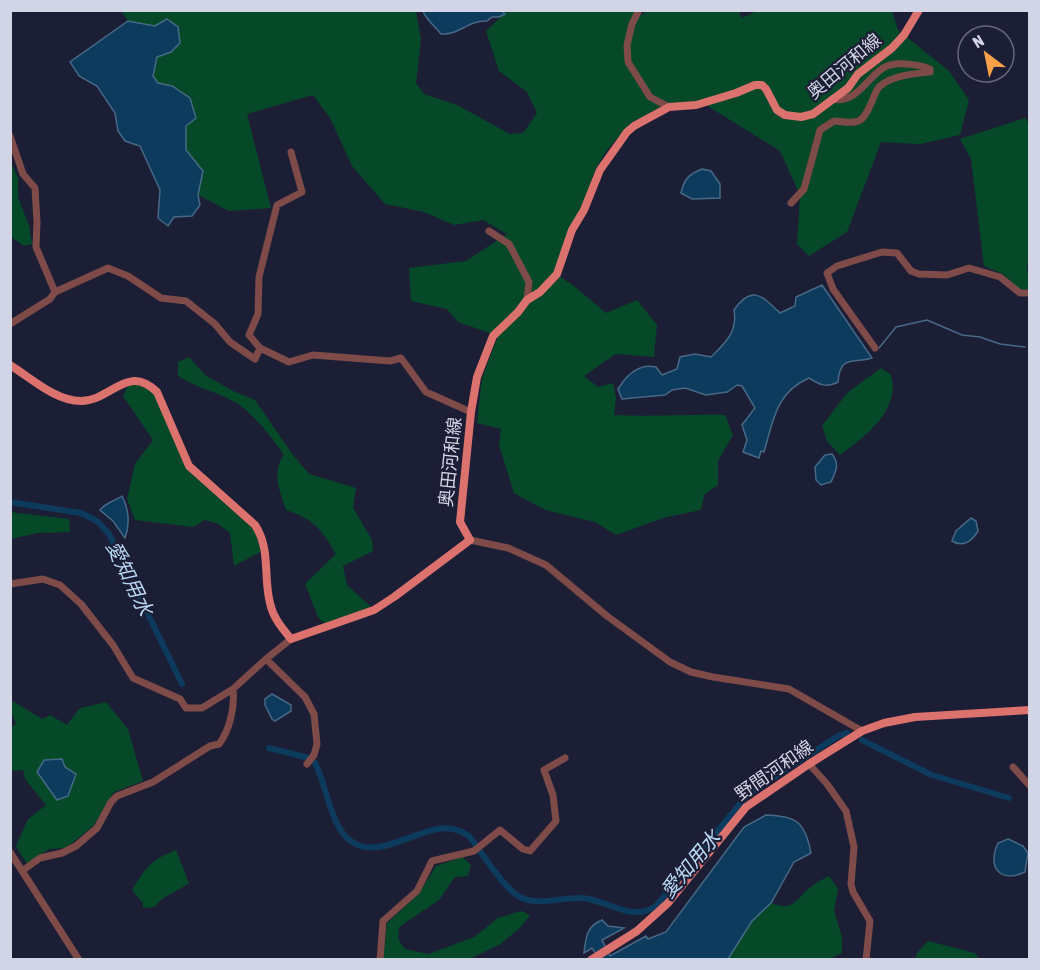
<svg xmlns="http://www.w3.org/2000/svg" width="1040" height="970" font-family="'Asap Condensed','Noto Sans JP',sans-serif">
<rect width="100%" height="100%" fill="#1c1e36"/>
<!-- green -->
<path fill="#054928" d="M633,10L639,16L648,11L738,10L742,18L757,11H892L898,30L949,71L969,100L960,135L920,144L881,142L847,232L809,256L797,244L800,195L780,151L706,105L670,103L631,123L607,150L596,168L582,208L555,273L574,286L606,313L637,300L657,325L654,357L616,354L584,376L598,387L613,383L616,398L614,415C652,417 687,414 725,415L733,435L718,461V485L704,495L701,510L663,518L616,535L595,522L545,510L514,493L499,445L501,429L477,423L482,378L498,336L458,322L447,309L411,301L409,268L466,261L507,234L483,220L454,225L424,212L385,204L352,166L330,118L313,95L247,114L271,208L229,211L198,195L202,171L186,150V126L172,86L158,83L153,76L157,57L171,52L155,26L128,21L121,11H416L421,39L416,83L424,94L457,105L510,134L523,133L537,113L527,92L499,71L486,31L504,14L502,11Z
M1025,118L1029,124L1030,262L1027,264L1029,289L1020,290L1003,274L984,266L971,159L960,139Z
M11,162L18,178V197L29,226L32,244L24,246L11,237Z
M189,357L205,375L233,391L255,400L293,455L309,474L356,488L353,508L372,540L373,551L343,566L347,585L371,607L325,624L318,617L305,584L336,554C322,530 314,519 286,510C280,491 271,473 284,455C273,439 251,410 233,401C215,391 196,388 178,376V362Z
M881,368L891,375C901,410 865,437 840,455L827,441L822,426L847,393Z
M129,384L144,385L155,395L186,466L253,526L262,551L234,566L230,533L218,524L205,520L193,527L135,520L127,499L135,464L153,440L123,396Z
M10,512L69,519L70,532L38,533L11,539Z
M11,700L42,719L50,715L67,725L80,708L106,702L128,729L143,781L114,792L94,825L66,848L49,849L27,864L16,846L28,819L46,805L25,779L23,770L11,771V728L16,723L11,712Z
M176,850L189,883C180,890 159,898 155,907L143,908V903L132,890C147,866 149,861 176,850Z
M463,857L471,865L468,876L455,877L439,900L399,927L398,939L405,949L429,954L474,937L498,918L521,911L530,915L520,928L499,945L469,959L383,960L387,923L419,894L436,866Z
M829,876L838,889L834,911L842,937V953L829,959L728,960L752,921L771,903C795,912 795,899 812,886C817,882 823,879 829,876Z
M928,941L975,953L979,959H915L917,953Z"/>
<!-- water -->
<path fill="#0c3b5d" stroke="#476986" stroke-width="1.5" d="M502,11L505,14L499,17H492L487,21C468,20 460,35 441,34C435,26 426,20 423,11Z
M167,19L178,27L180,43L171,52L157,57L153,76L158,83L172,86L190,98L196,118L186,126V150L203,171L198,195L200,205L192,216L174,217L168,226L158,218L160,190L140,146L125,141L118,131L115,113L97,86L79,76L70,62L128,21L155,26Z
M702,169L711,171L720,184V198L692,199L681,193C684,179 689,174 702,169Z
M822,285L872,358C853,364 840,354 838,382C826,388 820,385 809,378C776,392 773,421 764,452L761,451L759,458L743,452L747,440L742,425L755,408L742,386L737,385L727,392L706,395L685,388L672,390L665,395L622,399L618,389C626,376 639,363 656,367L662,375L677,369L680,357L695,354L711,357C725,343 738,332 734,310C752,284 762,296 780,313L795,306L796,297Z
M832,454C840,464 836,471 831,482L821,485L816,480L815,467L825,455Z
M122,496C129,509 130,525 125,538L113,521L100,510C105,503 115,501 122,496Z
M971,518L976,521L978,531C972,541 963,548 952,541L956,531Z
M272,694L291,705V711L275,721L272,719L265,705V699Z
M62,759L65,767L76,774L68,796L57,800L37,772L44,760Z
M766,815C797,816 805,822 811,853L794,862L771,903L752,921L728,959L600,960L592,948L584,953C586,937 586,927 602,920L608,926L624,928L602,940L610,956L646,936L648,939L666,932L744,827Z
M1008,839L1023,846L1028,853L1025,872C999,884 987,866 998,843Z"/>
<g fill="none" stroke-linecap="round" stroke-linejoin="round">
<!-- stream -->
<path stroke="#476986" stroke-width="1.5" d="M879,348L896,327L927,320L962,335L980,337L1000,344L1025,347"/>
<!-- canal -->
<path stroke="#0c3b5d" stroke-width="6" d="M10,502L81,513L97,521L109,534L182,684
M862,740L932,775L1009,798
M269,748L309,758L315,763C325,782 329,812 340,829C364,868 406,834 438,829C449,827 460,830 469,836C480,850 505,890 520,897C541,908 567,894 589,899C612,904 634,921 656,906L748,794L838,736L847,733"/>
<!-- minor -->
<path stroke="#7e4b48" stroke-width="7" d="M637,10L638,12L632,24L627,45L628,62L650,97L669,107
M10,136L23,174L35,188L37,222L36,247L55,292
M291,152L302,192L277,205L259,277L258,314L249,335L260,348L289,362L313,355L390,361L401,358L426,392L471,412
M791,203L804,189L820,130L834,121C861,124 862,124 873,99C875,94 876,90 880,86C893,75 913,74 930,72V69C918,64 894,61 883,68C866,79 856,104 832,99
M489,231L509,244L529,282L527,300
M10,324L50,299L55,292L108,268L128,276L161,298L186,301L215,324L230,342L255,359L260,348
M875,348L833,289L827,273L837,266L882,252L897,253L911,271L919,274L947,275L969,268L1000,277L1020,293H1030
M470,540L508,548L546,565L607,616L670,662L691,672L713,677L789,689L862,731
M10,584L43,579L60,585L81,604L113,645L133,678L180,699L186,708H202L233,689L266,659L291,639
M266,659L305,697L314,714L317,744L314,755L307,764
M809,764L827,784L846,811L854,847L851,884L853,892L870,921L866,960
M1013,767L1030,786
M10,852L79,960
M22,871L40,858L62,853L76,846L97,828L111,802L117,796L153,782L210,746L219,744C230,730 235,706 233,689
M380,960L383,921L417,891L432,861L474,851L500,830L523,849L530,851L556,821L553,795L544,770L565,758"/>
<!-- major -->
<path stroke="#dc726e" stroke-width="8" d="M10,365C31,378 55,401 81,401C111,401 127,363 157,392L189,466L255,525C271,549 263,576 270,603C273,618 282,628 291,639L374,610L394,597L470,540L460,522L471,412L477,377L493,336L518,312L527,300L540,292L557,274L572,230L584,210L600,170L627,132L634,126L669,107L696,105L736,93L755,85H762L766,89L777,110L785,115L801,117L813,114L848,88L858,74L892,48L904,35L919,10
M591,960L637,931L668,903L746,807L809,764L862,731L884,723L915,717L1030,710"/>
</g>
<g text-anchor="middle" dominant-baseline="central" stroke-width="4.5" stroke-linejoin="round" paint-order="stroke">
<!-- street labels -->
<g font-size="18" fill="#d2d5e5" stroke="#1c1e36">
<text transform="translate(844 66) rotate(-40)">奥田河和線</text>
<text transform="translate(450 462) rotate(-84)">奥田河和線</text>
<text transform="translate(774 770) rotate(-35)">野間河和線</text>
</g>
<!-- water labels -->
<g font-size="20" font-style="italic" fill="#b9d8f3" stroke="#1c1e36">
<text transform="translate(130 578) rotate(64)">愛知用水</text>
<text transform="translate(690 864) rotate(-50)">愛知用水</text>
</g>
</g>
<!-- border -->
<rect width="1040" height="970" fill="none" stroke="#d2d5e5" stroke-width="24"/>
<!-- north arrow -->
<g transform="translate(986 54) rotate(328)"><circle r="28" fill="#1c1e36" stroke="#65677c" stroke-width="1.5"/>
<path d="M0-4.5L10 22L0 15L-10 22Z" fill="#f7a148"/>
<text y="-9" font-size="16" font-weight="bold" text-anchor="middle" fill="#d2d5e5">N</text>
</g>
</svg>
